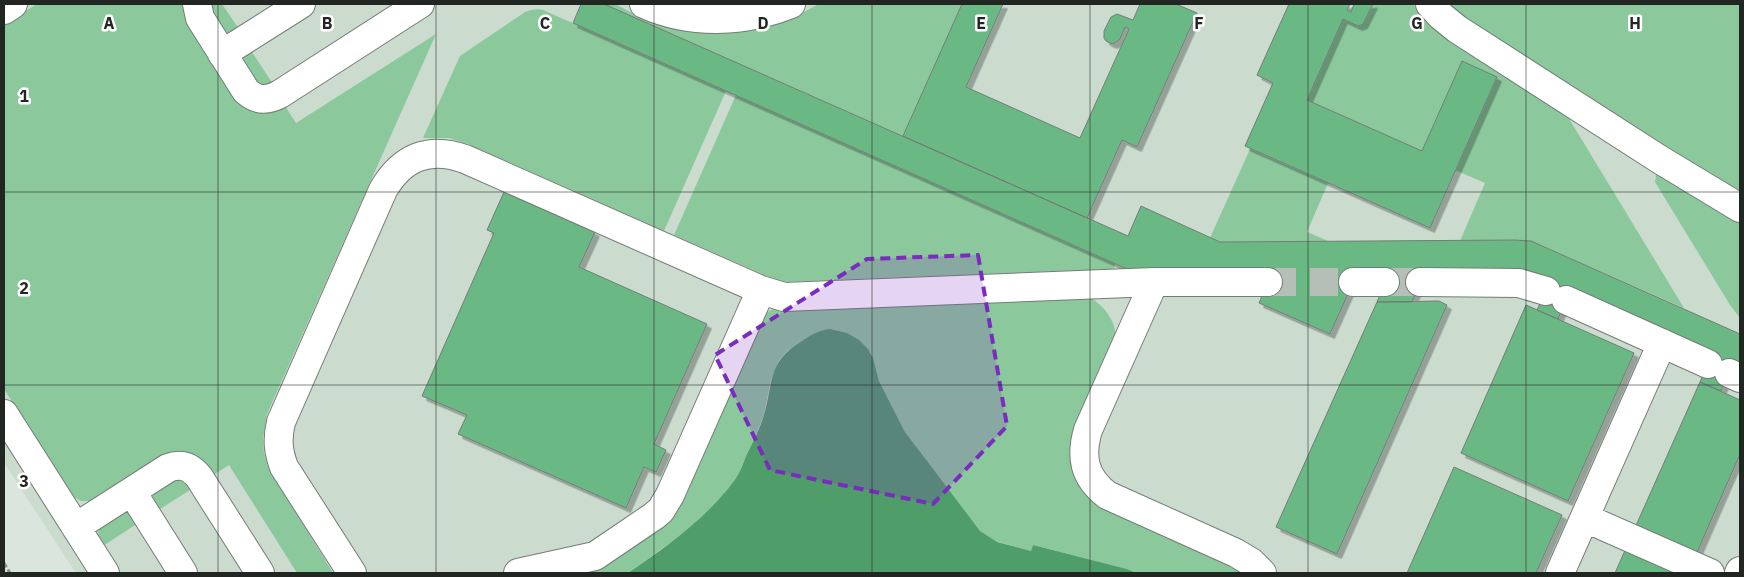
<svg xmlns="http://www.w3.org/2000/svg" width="1744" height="577" font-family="'IBM Plex Sans',sans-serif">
<defs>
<filter id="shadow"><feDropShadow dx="4.5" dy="4.5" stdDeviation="0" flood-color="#0004"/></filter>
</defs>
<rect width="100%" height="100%" fill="#dae5dd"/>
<!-- built -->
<path fill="#cbdccf" d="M4,4H1488L1740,166V573H76L4,463Z"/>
<!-- green -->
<path fill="#8bc89c" d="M37,4H184L185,17L190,27L250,109L261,112L285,106L296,123L436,34L267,414L263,439L264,453L268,467L333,573H297L229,465L212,476L206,468L91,501H81L74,497L69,492L4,389V25Z
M208,4H222L239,29L228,33L221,30Z
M604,4H615L638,16L720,33L758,28L798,15L819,4H962L903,136Z
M1373,4H1413L1425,19L1568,117L1684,308L1531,241H1460L1485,183L1455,170L1496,77L1462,62L1422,151L1307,100L1343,19L1358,26L1363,24Z
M1448,4H1740V193L1466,19Z
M538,9L543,10L726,91L664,231L468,144L449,138H423L460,56L525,12L531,10Z
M250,49L273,84L260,87L243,64L244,55Z
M736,95L1115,264L1114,269L782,282L769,277L674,235Z
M1250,149L1328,183L1307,232L1328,241L1220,242L1210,238Z
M1658,174L1663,175L1740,222V318L1730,305L1655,182L1656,175Z
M1091,298C1106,308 1114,319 1116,336L1078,465L1228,559L1243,573H1136L1127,569L1033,545L1031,551L991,540L980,531L961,508L905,432L879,381L871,353L835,330H824L810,336L788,350L779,360L771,380L763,418L736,479L713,507L700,521L628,573H557L654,525L763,315L771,310L785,305Z
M181,476L193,488L157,511L152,502L154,492Z
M124,511L129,512L138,523L103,546L98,537L99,527Z"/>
<!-- water -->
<path fill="#4f9d69" d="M830,329L847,333L859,340L868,349L873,358L879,381L905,432L980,531L997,542L1031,551L1033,545L1127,569L1136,573H628C667,546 705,520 734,481C740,473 743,463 747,454C753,441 760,429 764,415C774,381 767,362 802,341C811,335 819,330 830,329Z"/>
<!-- building -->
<path fill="#6bb884" stroke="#737d76" filter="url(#shadow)" d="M581,4H604L1128,236L1141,206L1220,242L1515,240L1531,241L1740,334V366L1730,371L1721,391L1700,382L1710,359L1568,296L1558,319L1537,310L1546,290L1420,282L1412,302H1377L1385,282L1355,278L1330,334L1259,303L1268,282L1136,273L573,23Z
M962,4H1003L966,87L1080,138L1129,29L1125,27L1120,39L1115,43L1112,44L1106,41L1104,38V31L1111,17L1117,14L1133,20L1140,4H1176L1197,13L1137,147L1122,140L1087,218L903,136Z
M1289,4H1350L1347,10L1351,12L1354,4H1373L1363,24L1358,26L1343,19L1307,100L1422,151L1462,61L1497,77L1430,228L1245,146L1273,83L1257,75Z
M504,192L595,232L579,267L707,324L654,444L666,450L656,472L644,467L626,508L458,434L467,415L422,396L494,233L487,230Z
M1439,301L1447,305L1337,554L1276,527L1377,302Z
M1526,305L1634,353L1568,501L1461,453Z
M1700,382L1740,400V454L1695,557L1634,530Z
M1454,467L1562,515L1536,573H1407Z
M1627,546L1687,573H1615Z"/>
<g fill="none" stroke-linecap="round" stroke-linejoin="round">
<!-- minor-tunnel -->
<path stroke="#b5bfb8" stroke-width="28" stroke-dasharray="28 14" stroke-linecap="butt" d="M1268,282H1353
M1385,282H1420"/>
<defs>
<path id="minor" d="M197,4L200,18L246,91C257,101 267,101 280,94L420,4
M644,4C691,25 744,23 791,4
M1430,4L1441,16L1457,29L1659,159L1740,208
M4,10L13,4
M222,54L301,4
M1154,282L1088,430C1080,457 1084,477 1107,495L1236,553L1251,562L1262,573
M1353,282H1385
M1420,282L1519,283L1546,291
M1566,300L1708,364
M1729,373L1740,378
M4,414L105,573
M132,492L183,573
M1585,518L1710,573
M76,527L168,468C181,463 190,466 199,477L260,573
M352,573L284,467C278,451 277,439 281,422L383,190C402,157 429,146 465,159L761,290L784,297L1154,282H1268
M518,573L595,556L654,516L661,510L670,495L761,290
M1560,573L1662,343
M1739,573L1740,571"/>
</defs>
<!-- minor casing -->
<use href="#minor" stroke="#737d75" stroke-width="30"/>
<!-- path -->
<path stroke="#8c948e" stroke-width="3" stroke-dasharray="5 2.5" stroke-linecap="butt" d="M4,563L10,573"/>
<!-- minor -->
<use href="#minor" stroke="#fff" stroke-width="28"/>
</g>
<!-- marked area -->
<path fill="#7b2cbf" fill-opacity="0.2" stroke="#7b2cbf" stroke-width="4" stroke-dasharray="10 6" stroke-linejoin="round" d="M978,255L1007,426L933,504L770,470L715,355L867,259Z"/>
<!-- grid -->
<path fill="none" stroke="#222623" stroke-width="1" stroke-opacity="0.55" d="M218,4V573M436,4V573M654,4V573M872,4V573M1090,4V573M1308,4V573M1526,4V573M4,192H1740M4,385H1740"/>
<g font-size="16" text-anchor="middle" font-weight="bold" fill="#222623" stroke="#fff" stroke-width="5" stroke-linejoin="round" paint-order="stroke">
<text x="109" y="29">A</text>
<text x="327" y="29">B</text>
<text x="545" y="29">C</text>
<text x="763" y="29">D</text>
<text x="981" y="29">E</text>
<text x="1199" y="29">F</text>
<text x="1417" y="29">G</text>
<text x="1635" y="29">H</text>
<text x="24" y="102">1</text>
<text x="24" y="294">2</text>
<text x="24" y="487">3</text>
</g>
<!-- border -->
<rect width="1744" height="577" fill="none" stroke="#222623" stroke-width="10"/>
</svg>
